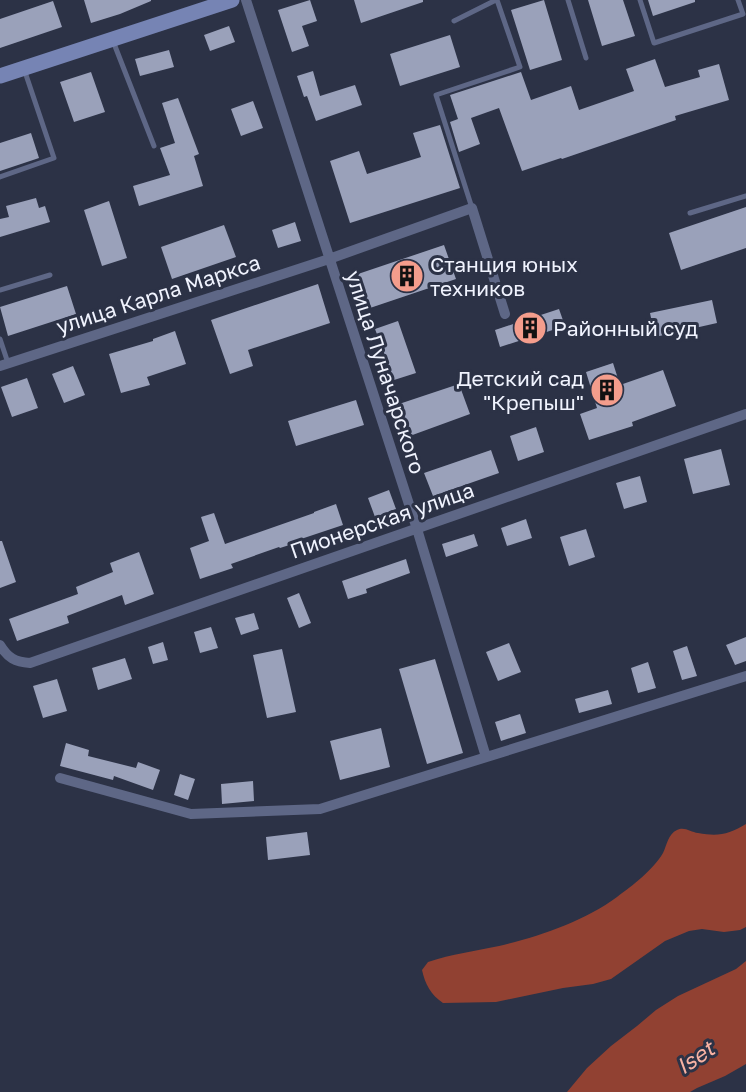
<svg xmlns="http://www.w3.org/2000/svg" width="746" height="1092" font-family="'Golos Text',sans-serif">
<rect width="100%" height="100%" fill="#2c3246"/>
<!-- water -->
<path fill="#914132" d="M746,824V927L740,930L724,932L702,929L689,931L665,941L611,979L593,984L563,988L496,1002L443,1003C431,995 425,984 422,970L428,962C452,954 475,951 499,946C538,937 585,921 617,897C632,886 654,869 663,853C667,845 668,834 677,830C684,826 691,832 698,833C719,837 729,834 746,824Z
M746,961V1064L725,1076L697,1088L690,1092H567L587,1068L611,1046L637,1026L656,1010L678,996L736,969Z"/>
<!-- building -->
<path fill="#9aa1ba" d="M84,0H151V1L120,14L91,23Z
M310,0L317,21L302,26L309,46L292,52L278,10Z
M354,0H423V2L361,23Z
M544,0L562,60L530,70L511,10Z
M588,0H623L635,36L602,46Z
M648,0H695V2L653,16Z
M53,1L62,27L0,48V19Z
M229,26L235,42L210,51L204,35Z
M450,35L460,67L400,86L390,54Z
M169,50L174,67L140,76L135,59Z
M655,59L665,87L700,77L698,70L719,64L729,100L675,116L676,120L562,159L561,158L522,171L499,108L471,118L480,144L459,152L450,122L458,119L450,95L521,72L531,100L571,86L579,110L634,91L626,69Z
M313,71L320,96L355,85L362,105L316,121L307,96L304,97L297,76Z
M91,72L105,112L74,122L60,82Z
M178,98L199,154L194,156L203,186L139,206L133,186L170,175L160,148L175,143L162,103Z
M253,101L263,128L241,136L231,109Z
M440,125L460,188L350,223L330,161L359,151L367,174L421,157L413,133Z
M31,133L39,158L0,171V143Z
M36,198L39,208L45,206L50,222L0,237V219L9,217L6,206Z
M109,201L127,258L102,266L84,210Z
M746,207V248L681,270L669,233Z
M295,222L301,241L278,248L272,230Z
M224,225L236,257L172,279L161,247Z
M444,245L456,279L370,308L358,274Z
M318,284L330,323L248,350L253,366L230,374L211,320Z
M67,286L76,314L8,336L0,307Z
M712,300L717,323L655,337L650,313Z
M559,309L565,326L500,347L495,330Z
M398,321L416,373L394,380L375,329Z
M175,331L186,364L147,377L150,385L121,393L109,354L153,341V339Z
M613,363L620,385L663,370L676,406L632,422L633,426L589,440L580,414L597,408L586,372Z
M73,366L85,395L64,403L52,374Z
M27,378L38,408L12,417L1,387Z
M459,384L470,414L407,437L396,405Z
M356,400L364,425L296,446L288,421Z
M536,427L544,452L518,461L510,436Z
M721,449L730,485L693,494L684,459Z
M491,450L499,473L433,496L424,473Z
M640,476L647,502L624,509L616,483Z
M389,490L396,509L375,517L368,498Z
M336,504L343,525L301,539L302,541L280,548L279,547L231,564L233,568L200,579L190,548L209,541L201,517L214,513L225,544L314,513V512Z
M526,519L532,538L507,546L501,528Z
M586,529L595,557L569,566L560,537Z
M474,534L478,546L446,557L442,544Z
M0,541H2L16,582L0,588Z
M139,552L154,594L125,605L122,595L67,616L69,623L17,641L9,619L78,594L76,587L113,572L110,563Z
M406,559L410,573L366,589L367,593L348,599L342,581Z
M299,593L311,623L299,628L287,598Z
M254,613L259,629L241,635L235,618Z
M211,627L218,648L200,653L194,632Z
M746,637V661L735,665L726,645Z
M163,642L168,660L153,664L148,647Z
M509,643L521,672L498,681L486,652Z
M687,646L697,676L682,680L673,651Z
M282,649L296,712L267,718L253,655Z
M125,658L132,679L98,690L92,668Z
M435,659L463,753L427,764L399,669Z
M648,662L656,688L638,693L631,668Z
M57,679L67,711L43,718L33,686Z
M608,690L612,704L579,713L575,699Z
M520,714L526,733L501,741L495,722Z
M381,728L390,767L340,780L330,741Z
M66,743L89,750L88,756L136,768L138,762L160,770L153,790L114,776L113,780L60,766Z
M180,774L195,779L188,800L174,795Z
M253,781L254,801L222,804L221,784Z
M307,832L310,855L268,860L266,837Z"/>
<g fill="none" stroke-linecap="round" stroke-linejoin="round">
<!-- service -->
<path stroke="#5e6786" stroke-width="5" d="M568,0L586,58
M640,0L654,43L743,14L738,0
M454,21L496,0
M113,41L154,146
M0,177L54,158L24,69
M472,208L436,95L520,67L497,0
M690,213L746,196
M0,290L50,275
M0,339L8,363"/>
<!-- minor -->
<path stroke="#5e6786" stroke-width="10" d="M246,0L417,529L486,757
M0,366L329,259L472,208L505,314
M0,645C8,658 15,662 30,663L746,414
M60,778L191,814L320,809L746,676"/>
<!-- secondary -->
<path stroke="#7684b4" stroke-width="15" d="M0,76L232,0"/>
</g>
<!-- icons -->
<defs>
<symbol id="building-disc" viewBox="-11 -11 22 22"><circle r="9.5" fill="#f49d8c" stroke="#2c3246"/><path d="M-4-6H4V6H1V3H-1V6H-4ZM-2.5-4.3h1.7v1.8h-1.7ZM.8-4.3h1.7v1.8H.8ZM-2.5-1h1.7V.8h-1.7ZM.8-1h1.7V.8H.8Z" fill="#111"/></symbol>
</defs>
<g fill-rule="evenodd">
<use href="#building-disc" x="388" y="257" width="38" height="38"/>
<use href="#building-disc" x="511" y="309" width="38" height="38"/>
<use href="#building-disc" x="588" y="371" width="38" height="38"/>
</g>
<g text-anchor="middle" dominant-baseline="central" stroke-width="6" stroke-linejoin="round" paint-order="stroke">
<!-- poi labels -->
<g font-size="21" fill="#f0f3fe" stroke="#2c3246" text-anchor="start">
<text x="430" y="264">Станция юных<tspan x="430" dy="24">техников</tspan></text>
<text x="553" y="328">Районный суд</text>
<text x="584" y="378" text-anchor="end">Детский сад<tspan x="584" dy="24">"Крепыш"</tspan></text>
</g>
<!-- street labels -->
<g font-size="21" fill="#f0f3fe" stroke="#2c3246">
<text transform="translate(158 294) rotate(-18)">улица Карла Маркса</text>
<text transform="translate(386 372) rotate(72)">улица Луначарского</text>
<text transform="translate(382 520) rotate(-19)">Пионерская улица</text>
</g>
<!-- water labels -->
<g font-size="22" font-style="italic" fill="#f8b2a3" stroke="#2c3246">
<text transform="translate(695 1057) rotate(-34)">Iset</text>
</g>
</g>
</svg>
